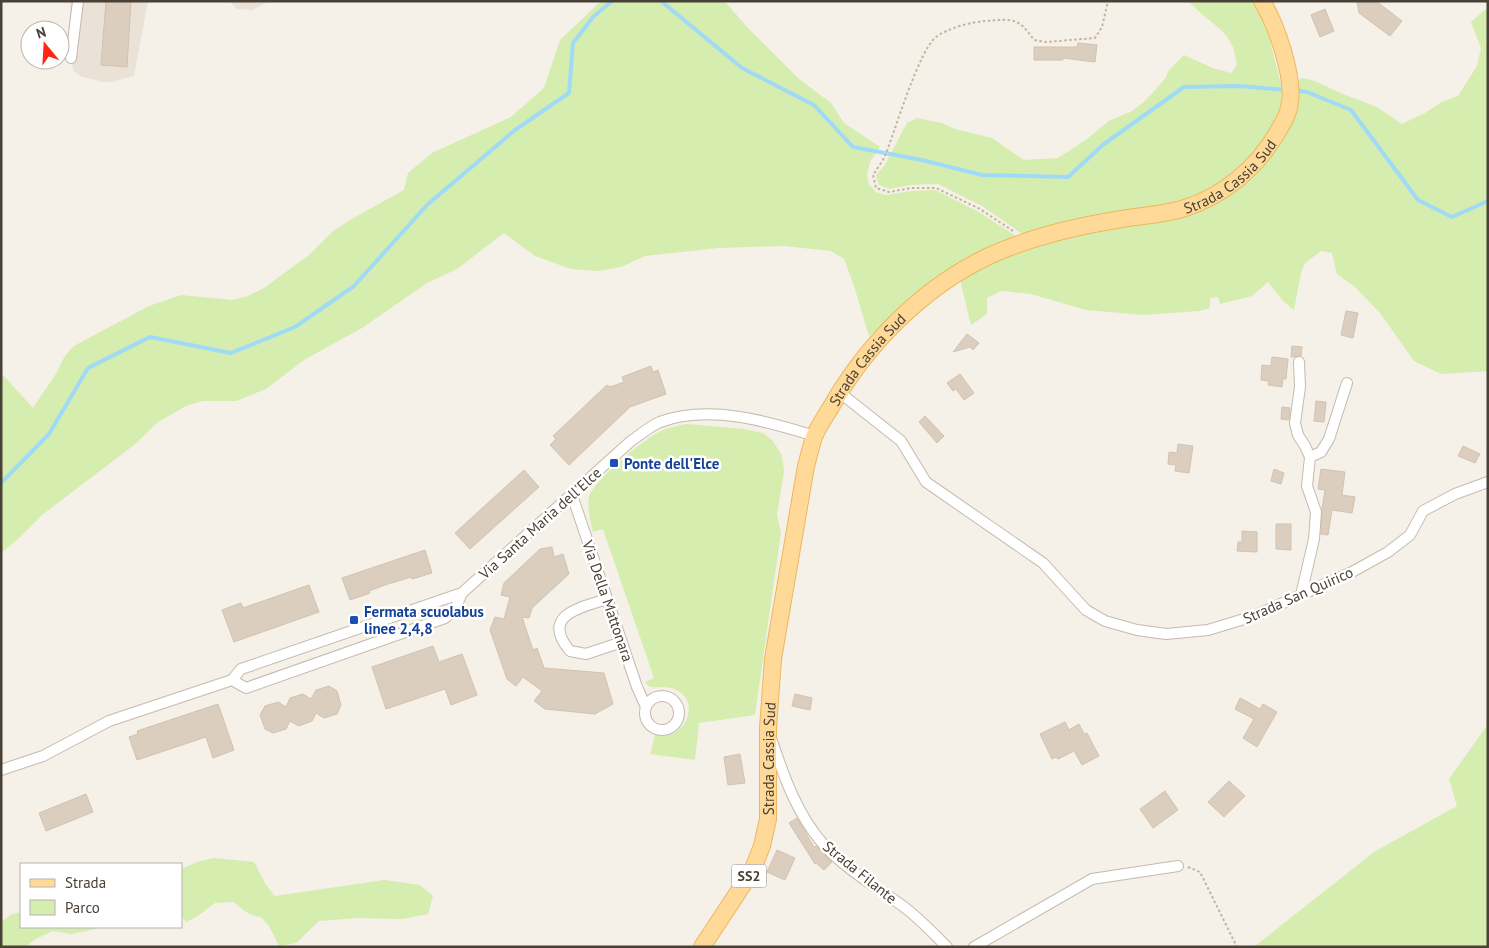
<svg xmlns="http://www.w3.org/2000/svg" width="1489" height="948" font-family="'PT Sans',sans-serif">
<rect width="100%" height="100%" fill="#f5f0e8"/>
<!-- residential -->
<path fill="#eae2d6" d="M71,1H148L134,76L111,82H103L80,76L74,71L67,49Z
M230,1H269L253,10L237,9Z"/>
<!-- green -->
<path fill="#d5edae" d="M601,1H720L727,4L748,28L799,79L831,103L844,123L880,147L870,162L867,175L869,184L876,192L886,195L911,191L935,190L979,212L1019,238L923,291L869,336L854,286L844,259L831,251L784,246L718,248L645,256L621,267L598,271L571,269L535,256L504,233L457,269L427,283L362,328L304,360L266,389L236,401H203L186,406L158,422L134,445L42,515L18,539L1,553V373L33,408C40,397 48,386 55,375C63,362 62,357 74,346L149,306L181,295L232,300L248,296L264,288L309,255L333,231L350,220L404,190L408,173L432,153L511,117L544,88L560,40Z
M1189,1H1252L1260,15L1269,37L1282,88L1281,102L1279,110L1266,137L1254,153L1225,182L1180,204L1025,236L982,206L938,184L910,185L890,189L879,185L876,175L884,166L907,123L917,118L942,123L955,129L992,138L1024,160L1058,158L1087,139L1109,121L1132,111L1145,101L1165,79L1169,70L1184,55L1215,69L1232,73L1237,64C1235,58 1235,50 1232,45C1223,26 1201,17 1189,1Z
M1486,9H1488V371L1441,374L1414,361L1380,313L1355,287L1337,274L1332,253L1321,251L1305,263L1301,273L1294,310L1283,301L1268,282L1252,296L1220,304L1218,297L1210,298V308L1199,311L1144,315L1086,310L1031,294L1001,291L987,298V314L971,325L960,280L992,263L1029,247L1232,193L1297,100L1298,80L1303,78L1315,81L1338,92L1377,107L1402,124L1425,113L1442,102L1458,96L1477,66L1481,48L1471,22Z
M687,424L744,429L763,433L773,441L781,454L783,462L784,471L777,515L781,533L755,715L699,723L695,760L650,754L655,735C687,742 702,699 674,689C666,686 658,688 650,687L645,682L654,678L603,529L593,532C590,521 587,508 589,497C593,481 641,442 657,433C666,428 676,426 687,424Z
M1488,724V947H1254L1374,852L1457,806L1449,779Z
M213,858L254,862L266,885L275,896L384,880L420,885L433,896L428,914L402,919L357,918L319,921L296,943L279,946L269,926L261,917C249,916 243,910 234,902L215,903L198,916L186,922L181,916V869L197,862Z
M21,912V927H100L96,929L72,934L53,931L34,940L25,947H1V922L12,914Z"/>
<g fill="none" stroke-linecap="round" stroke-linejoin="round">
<!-- stream -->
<path stroke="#a0daf6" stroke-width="4" d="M661,1L742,68L814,105L853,147L922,160L982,175L1068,177L1104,144L1184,87L1239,86L1287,90
M1294,90L1307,92L1351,110L1418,200L1452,217L1488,201
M1,483L49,434L88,368L150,337L231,353L295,327L354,286L427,205L515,130L569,93L573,43L594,16L612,1"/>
</g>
<!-- building -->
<path fill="#dbcebf" stroke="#d3c2af" d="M106,1H131L127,67L101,65Z
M1357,1H1376L1402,21L1390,36L1359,13Z
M1325,9L1334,31L1320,37L1311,15Z
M1078,43L1097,45L1095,62L1063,58V60H1034V47H1077Z
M1346,311L1358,313L1353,338L1341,335Z
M967,334L979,343L973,350L970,347L953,352Z
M1292,346L1302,347L1301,356L1291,357Z
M1272,357L1288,359L1286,379H1283L1282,387L1268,385L1269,381L1261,380L1262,365L1271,366Z
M651,366L653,372L658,370L666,394L630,407L569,465L550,445L556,439L553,436L607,385L610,387L624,382L622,377Z
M960,374L974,393L964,400L956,389L953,391L947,383Z
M1316,401L1326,402L1324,422L1314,421Z
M1282,407L1290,408L1289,420L1281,419Z
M925,416L944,436L937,443L919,422Z
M1178,444L1193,446L1189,473L1175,471L1176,465L1168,464L1169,452L1177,453Z
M1463,446L1480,454L1475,463L1458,456Z
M1274,469L1284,473L1281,484L1271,481Z
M1321,469L1345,472L1342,495L1355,497L1352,513L1332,510L1328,535L1321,534L1322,509L1325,490L1318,489Z
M524,470L539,487L470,549L455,533Z
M1276,524H1291V550L1276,549Z
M1242,531L1257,532V552L1237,551L1238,542H1242Z
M552,547L554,557L563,554L569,574L532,608L529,618L522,617L533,650L537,648L544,668L604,673L613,704L595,714L545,709L534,701L542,691L523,677L516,686L507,679L490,630L495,617L504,619L510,597L501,595L504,583L540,549Z
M425,550L432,573L412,579L411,577L385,585L369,591L370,593L350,600L342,578Z
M309,585L319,612L234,642L222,610L241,603L243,608Z
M433,646L439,662L462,654L477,695L451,705L445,689L386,709L372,667Z
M329,686L337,691L341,705L337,714L324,718L316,713L312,721L299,726L290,721L286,729L273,733L265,729L260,715L265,706L278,702L286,707L290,698L303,694L311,699L316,690Z
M795,694L812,698L810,710L792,706Z
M1240,698L1260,709L1263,704L1277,712L1257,747L1243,738L1254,719L1235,709Z
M218,704L234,750L213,758L206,737L137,760L129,737L138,734L137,731Z
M1065,722L1069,730L1079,724L1084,734L1087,733L1099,756L1082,765L1074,751L1058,759L1056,757L1052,759L1040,734Z
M740,754L745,783L728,785L724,757Z
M1229,781L1245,796L1224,817L1208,802Z
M1165,791L1178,810L1153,828L1140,809Z
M86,794L93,812L46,831L39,813Z
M797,818L814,847L816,846L832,862L824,870L816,863L815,864L789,823Z
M777,850L795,858L785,880L767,872Z"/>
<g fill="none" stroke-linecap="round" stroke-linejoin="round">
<defs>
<path id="minor" d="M71,58L78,1
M1299,362L1300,387L1295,423L1298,435L1305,446L1310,457L1307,486L1316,512L1314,539L1301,595
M839,392L901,441L926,482L1043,563L1086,610L1105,621L1137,630L1166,634L1208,630L1254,616L1352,572L1388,552L1410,535L1423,511L1455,494L1488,482
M1310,457L1321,452L1329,439L1347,383
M572,495L637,687L646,707
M607,599C580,608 540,615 570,651L586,654L622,642
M232,680L246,688L445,618L455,609L462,593
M645 713a17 17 0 1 1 34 0a17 17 0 1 1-34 0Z
M772,741C784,777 797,814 823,844C845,869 877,887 904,907C920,919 933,933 947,947
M1,770L43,756L109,721L232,680L241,669L462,593L631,441C640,435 650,426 660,422C709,404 767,421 815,436
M974,947L1092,879L1178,866"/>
<g id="primary">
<path id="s1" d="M702,947L752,871L762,846L768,819V728L773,659L806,466C809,456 811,446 814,437C818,427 825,417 831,407C866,345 923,287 989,256C1028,238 1073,227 1116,220C1137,216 1161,215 1182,209C1222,197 1256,169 1277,133C1283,123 1289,113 1290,102C1294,75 1276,24 1262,1"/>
</g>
</defs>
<!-- minor casing -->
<use href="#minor" stroke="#c5baad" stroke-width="12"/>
<!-- primary casing -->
<use href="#primary" stroke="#eeb75e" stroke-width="18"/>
<!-- path -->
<path stroke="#c5b29a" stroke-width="2" stroke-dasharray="2.5 2.5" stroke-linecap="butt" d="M1013,231L980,209L936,188H911L889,192L876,188L873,175C877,169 882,162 885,156C895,131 919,50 936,37C948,28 971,22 986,21C1013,19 1018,17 1034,40L1046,42L1095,38L1102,27L1108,1
M1188,867L1200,872L1237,947"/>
<!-- minor -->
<use href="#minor" stroke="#fff" stroke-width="10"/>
<!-- primary -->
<use href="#primary" stroke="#ffd997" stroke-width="16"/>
</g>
<!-- markers -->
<g fill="#1a4fb4" stroke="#fff" stroke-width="2">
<rect x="609" y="458" width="10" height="10" rx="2.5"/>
<rect x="349" y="615" width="10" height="10" rx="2.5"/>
</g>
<g text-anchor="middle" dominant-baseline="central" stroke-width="5" stroke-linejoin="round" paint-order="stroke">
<!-- shield labels -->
<rect fill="#fff" stroke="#807972" stroke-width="1" x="731.5" y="864.5" width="35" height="23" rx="4"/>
<g font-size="14" font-weight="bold" fill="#494036">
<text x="749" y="876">SS2</text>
</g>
<!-- street labels -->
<g font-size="15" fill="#494036" stroke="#fff">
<text stroke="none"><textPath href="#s1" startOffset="1046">Strada Cassia Sud</textPath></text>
<text stroke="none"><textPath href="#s1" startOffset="626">Strada Cassia Sud</textPath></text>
<text transform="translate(540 523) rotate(-42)">Via Santa Maria dell'Elce</text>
<text transform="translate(1298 595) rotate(-24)">Strada San Quirico</text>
<text transform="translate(608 601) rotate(71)">Via Della Mattonara</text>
<text stroke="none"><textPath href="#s1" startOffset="206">Strada Cassia Sud</textPath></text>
<text transform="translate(860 872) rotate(39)">Strada Filante</text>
</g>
<!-- transit labels -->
<g font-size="15" font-weight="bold" fill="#164399" stroke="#fff" text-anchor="start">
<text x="624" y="463">Ponte dell'Elce</text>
<text x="364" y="611">Fermata scuolabus<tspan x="364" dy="17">linee 2,4,8</tspan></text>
</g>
</g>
<!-- border -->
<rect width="1489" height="948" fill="none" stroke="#494036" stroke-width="5"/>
<!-- legend -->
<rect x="20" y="863" width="162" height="65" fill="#ffffff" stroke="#b6b3af"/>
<rect x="30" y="879" width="25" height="8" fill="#ffd997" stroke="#b6b3af"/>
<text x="65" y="888" font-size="15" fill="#494036">Strada</text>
<rect x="30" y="900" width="25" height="15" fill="#d5edae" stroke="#b6b3af"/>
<text x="65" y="913" font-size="15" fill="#494036">Parco</text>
<!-- north arrow -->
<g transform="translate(45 45) rotate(342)"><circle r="24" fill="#ffffff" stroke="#b6b3af"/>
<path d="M0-4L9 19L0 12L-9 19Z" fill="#ff2615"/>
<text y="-8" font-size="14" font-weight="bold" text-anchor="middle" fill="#494036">N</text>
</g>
</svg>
